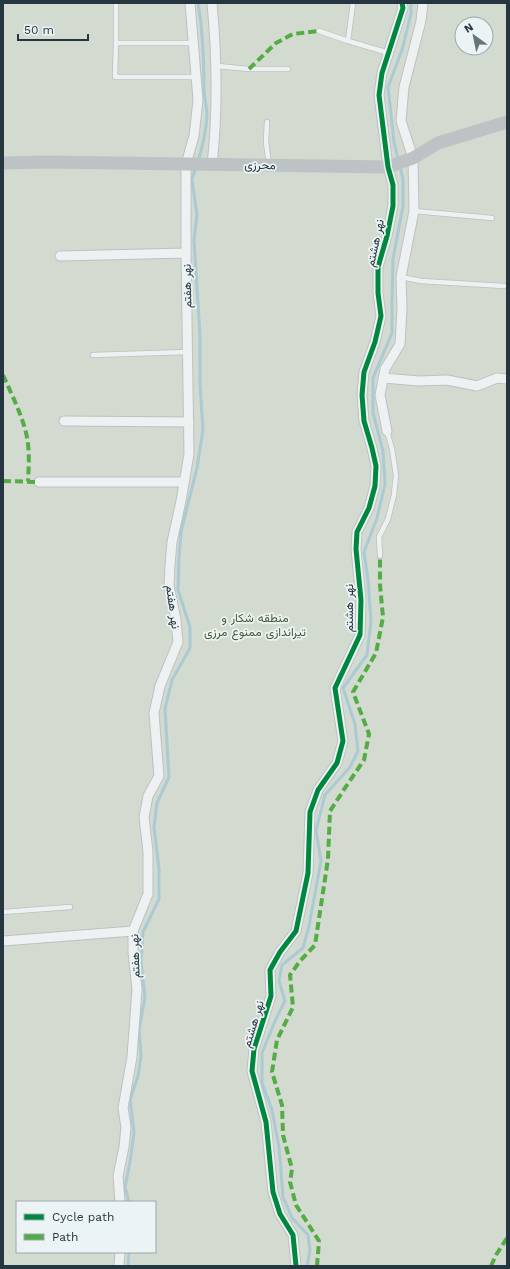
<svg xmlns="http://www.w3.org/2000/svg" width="510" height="1269" font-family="'Work Sans',Vazirmatn,sans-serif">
<rect width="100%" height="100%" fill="#dfe3e5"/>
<!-- green -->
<path fill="#d3dacf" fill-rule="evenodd" d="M3,3H507V1266H3ZM462,24H486V48H462ZM17,1202H155V1252H17Z"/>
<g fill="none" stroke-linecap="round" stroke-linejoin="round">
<!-- stream -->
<path stroke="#aacad4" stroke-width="3" d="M398,159L394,142L388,87L402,50L411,14V3
M198,162C202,148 206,131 207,116C207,107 204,98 204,89C204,60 203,32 198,3
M129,1202L125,1187L130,1162L134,1133L130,1100L138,1076L141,1056L139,1030L145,997L141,962L143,932L159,899V869L154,827L157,803L169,777L165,709L172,680L190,648V627L178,590L179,557L181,532L197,468L203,430L200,384V336L194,240L197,215L192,179L196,167
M128,1266L129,1252
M307,1266L310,1250L308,1235L292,1218L283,1197L279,1147L272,1110L262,1083V1053L275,1021L285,1001L279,981L282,965L303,948L309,926L321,861L316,830L325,795L350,767L358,751L355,724L343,688L367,655L371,621L368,580L364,552L377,518L385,484L383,451L373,413V378L392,333V303L393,259L403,206V180L400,166"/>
<defs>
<path id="lane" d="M116,3V43H194
M353,3L348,41L389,53
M319,31L348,41
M116,43L115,77H196
M217,66L249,69H288
M267,122L266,142L269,164
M414,211L492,218
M401,277L421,281L504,286
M93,355L187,352
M380,556L379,537L388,519L394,495L396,475L392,449L387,431
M3,912L70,907"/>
<path id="street" d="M212,165C218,111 217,57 212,3
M60,256L186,253
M383,378L419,381L447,380L477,386L497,378L507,379
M64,421L189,422
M387,431L380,395L385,369L400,344L402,309L401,277L414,211L413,158L401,121L404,87L421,21L423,3
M39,482H184
M3,941L133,931
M120,1202L118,1176L124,1147L126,1127L123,1108L132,1057L137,989L133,952V931L148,894V852L144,817L148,796L159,776L154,713L160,686L178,642L176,620L169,586L170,565L172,542L181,501L189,454L186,253V164L194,136L198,100L190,3
M119,1266L120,1252
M296,1266L293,1235L280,1214L273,1192L266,1122L252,1071L254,1049L271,996L270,970L280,952L296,931L308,873L310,812L318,790L337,763L343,741L335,688L360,635L361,600L356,549L357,532L369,508L375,486L376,466L372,448L364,421L362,395L364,372L375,342L381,316L378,293V267L387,236L393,206V185L388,167L379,95L382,73L403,8L402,3"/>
</defs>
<!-- lane casing -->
<use href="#lane" stroke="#bdc1c3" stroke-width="6"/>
<!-- street casing -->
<use href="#street" stroke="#bdc1c3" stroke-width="11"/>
<!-- lane -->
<use href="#lane" stroke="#eef1f2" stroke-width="4.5"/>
<!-- street -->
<use href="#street" stroke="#eef1f2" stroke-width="9"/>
<!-- secondary -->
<path stroke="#bdc3c5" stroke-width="13" d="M3,163L47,162L388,167L413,158L438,143L507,122"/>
<!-- quiet -->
<path stroke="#53ac46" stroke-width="4" stroke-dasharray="8 4" stroke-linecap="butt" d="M249,69L276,43L293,34L319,31
M3,375C11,393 20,411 25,429C30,446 29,464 28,481
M3,481L39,482
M317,1266L319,1241L296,1205L290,1182L292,1169L283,1135L282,1105L272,1072L277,1040L293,1007L290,975L300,961L315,945L328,859L330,811L347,785L364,760L369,734L353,692L376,653L383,617L380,585V556
M491,1266L496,1255L507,1238"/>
<defs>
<path id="cycleway" d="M296,1266L293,1235L280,1214L273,1192L266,1122L252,1071L254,1049L271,996L270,970L280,952L296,931L308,873L310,812L318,790L337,763L343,741L335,688L360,635L361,600L356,549L357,532L369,508L375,486L376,466L372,448L364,421L362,395L364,372L375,342L381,316L378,293V267L387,236L393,206V185L388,167L379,95L382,73L403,8L402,3"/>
</defs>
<!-- cycleway casing -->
<use href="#cycleway" stroke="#ecf3f5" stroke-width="8"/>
<!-- cycleway -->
<use href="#cycleway" stroke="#00873e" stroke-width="5"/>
</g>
<g text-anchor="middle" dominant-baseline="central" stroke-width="3.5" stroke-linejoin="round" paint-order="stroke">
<!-- street labels -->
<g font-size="12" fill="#253640" stroke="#ecf3f5">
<text transform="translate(260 165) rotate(1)">محرزی</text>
<text transform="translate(375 243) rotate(-78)">نهر هشتم</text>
<text transform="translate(187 286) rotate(-91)">نهر هفتم</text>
<text transform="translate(173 607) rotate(82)">نهر هفتم</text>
<text transform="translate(349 608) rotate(-90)">نهر هشتم</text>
<text transform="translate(135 956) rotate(-92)">نهر هفتم</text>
<text transform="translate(253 1024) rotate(-73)">نهر هشتم</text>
</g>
<!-- park labels -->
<g font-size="12" fill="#465c31" stroke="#ecf3f5">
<text x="255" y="618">منطقه شکار و<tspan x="255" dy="14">تیراندازی ممنوع مرزی</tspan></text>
</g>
</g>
<!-- border -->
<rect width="510" height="1269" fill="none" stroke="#253640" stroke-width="8"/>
<!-- legend -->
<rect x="16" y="1201" width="140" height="52" fill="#ecf3f5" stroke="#9ca7ad"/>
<rect x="24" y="1214" width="20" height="6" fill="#00873e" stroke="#9ca7ad"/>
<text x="52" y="1221" font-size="12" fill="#253640">Cycle path</text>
<rect x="24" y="1234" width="20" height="6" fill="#53ac46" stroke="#9ca7ad"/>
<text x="52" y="1241" font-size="12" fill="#253640">Path</text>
<!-- north arrow -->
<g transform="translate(474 36) rotate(327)"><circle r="19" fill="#ecf3f5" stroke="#9ca7ad"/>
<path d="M0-3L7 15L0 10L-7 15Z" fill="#66737a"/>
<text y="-6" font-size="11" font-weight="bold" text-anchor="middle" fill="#253640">N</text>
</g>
<!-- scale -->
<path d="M18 34v6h70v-6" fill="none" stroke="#253640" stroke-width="2"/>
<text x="24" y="34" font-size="12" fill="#253640" stroke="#ecf3f5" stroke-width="3" paint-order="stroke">50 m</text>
</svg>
